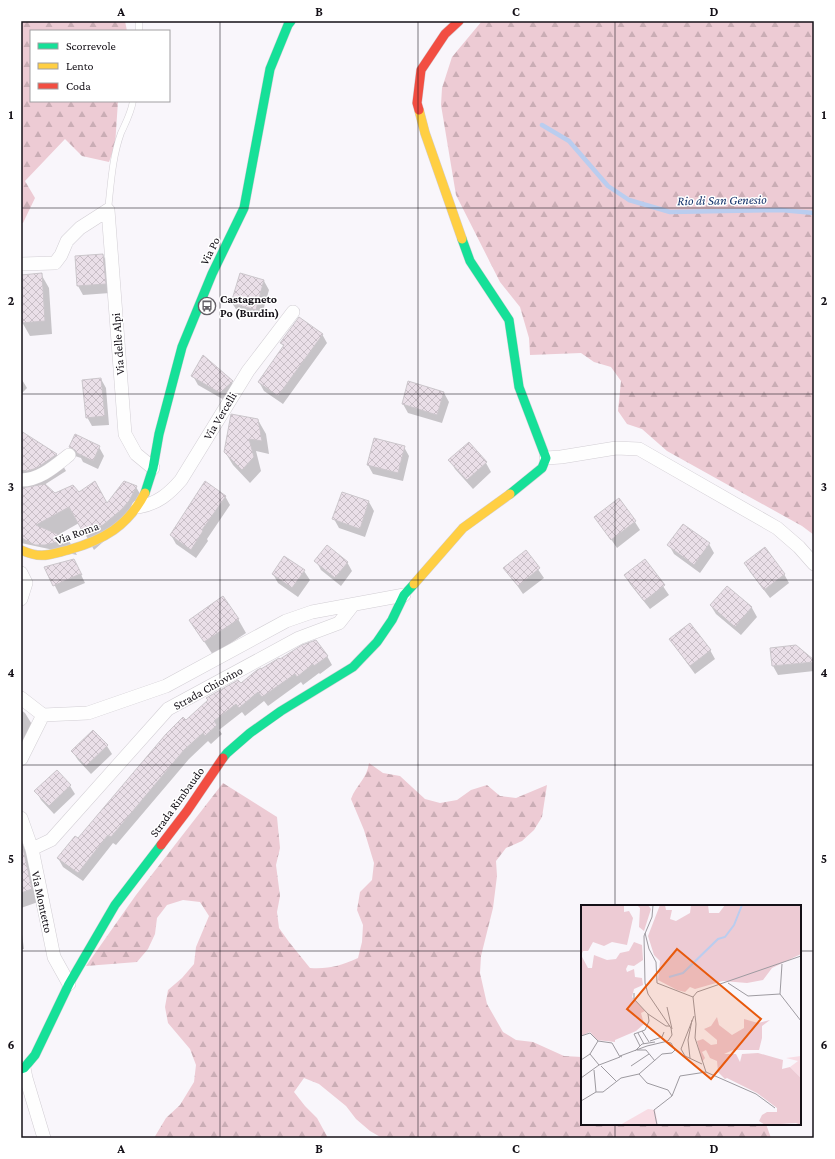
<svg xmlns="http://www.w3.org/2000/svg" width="835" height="1159" font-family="'Crimson Pro',serif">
<defs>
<pattern id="forest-firs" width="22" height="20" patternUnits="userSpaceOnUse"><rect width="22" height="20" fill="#edcbd4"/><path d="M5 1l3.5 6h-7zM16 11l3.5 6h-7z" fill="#caadb5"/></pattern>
<pattern id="building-cross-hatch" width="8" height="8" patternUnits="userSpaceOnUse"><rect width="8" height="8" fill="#eadfe8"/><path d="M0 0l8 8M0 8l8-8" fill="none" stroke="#c8bec6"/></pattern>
</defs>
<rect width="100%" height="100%" fill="#f9f6fb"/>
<!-- forest -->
<path fill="url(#forest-firs)" d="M21,21H125L127,31H31V101H118L115,146L109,162L82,156L65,139L25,181L35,198L23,223H21Z
M482,21H814V535L802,526L667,451L642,429L627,424L618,411L621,381L611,367L594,362L581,353L530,355L529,338L520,307L500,282L456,195L441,105L442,88L452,57Z
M369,763L383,773L400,776L425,799L440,803L457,800L471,790L487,785L500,796L516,798L547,785L542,817L534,830L522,841L506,848L496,861L497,876L493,908L481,956L480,973L487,1004L503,1032L516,1040L533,1042L564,1056L582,1057V1124H766L771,1138H382L370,1131L356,1119L346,1106L319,1084L304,1078L294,1092L305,1106L317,1118L328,1138H154L166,1118L180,1105L194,1082L196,1065L190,1049L168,1023L165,1007L168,990L182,978L194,964L196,947L209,916L200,902L183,900L167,905L157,918L155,934L148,949L137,962L86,966L136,895L223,783L277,817L280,848L276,865L280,896L277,912L279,928L289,942L310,968C330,969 340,966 358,958L362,942L363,925L357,910L360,892L372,880L374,863L364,830L351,799C356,785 367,779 369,763Z"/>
<!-- shadow -->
<path fill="#0003" d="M103,255L108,264L110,293L83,295L78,286Z
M41,274L49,288L52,334L30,336L22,322L21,276Z
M264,281L269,290L261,318L238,312L232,303Z
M322,334L327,343L283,404L264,391L259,382L284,347L281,343Z
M193,376L232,382L237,391L226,401L198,385Z
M21,378L27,388L21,394Z
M101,379L106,388L109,425L92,426L87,417Z
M444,393L449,402L442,423L408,413L403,404Z
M258,420L266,434L269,454L256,451L261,471L250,483L233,465L225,452Z
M21,430L23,434L57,455L66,471L44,485L55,494H79L107,505L136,487L146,504L94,550L79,523L58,535L68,539L77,555L21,543Z
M469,443L486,463L491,472L473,489L455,469L450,460Z
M70,447H99L104,456L98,469L83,462L81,458L75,456Z
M404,447L409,456L403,481L373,474L368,465Z
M225,496L230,505L207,539L208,541L196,558L176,544L171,535Z
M369,502L374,511L365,537L339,528L334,519Z
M596,517L635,522L640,530L617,548Z
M709,544L714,553L700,573L674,554L669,545Z
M526,552L544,578L523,594L505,568Z
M284,557L304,571L310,580L298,597L278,583L273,574Z
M74,560L85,583L59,594L46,568Z
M645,560L669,595L650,609L630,584L625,575Z
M316,561L347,562L352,571L341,586L321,570Z
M745,564L784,574L789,583L770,598L750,572Z
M727,587L752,608L757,617L741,635L716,614L711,606Z
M238,619L246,633L213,655L190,620Z
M670,640L710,650L715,659L695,674L676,648Z
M327,656L332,665L320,674L319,673L303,685L301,682L268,706L264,701L245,716L242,712L219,730L222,734L211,744L208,741L189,759L116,845L113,843L83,881L63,867L58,858L78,839L186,721L240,684Z
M814,662V671L778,675L773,666Z
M21,710L25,713L33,726L21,746Z
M107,746L112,754L91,774L78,760L72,751Z
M70,786L75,794L54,814L41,800L36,791Z
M21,839L31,865L38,902L21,908Z
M21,927L24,949H21Z"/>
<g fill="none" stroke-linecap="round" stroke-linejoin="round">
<!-- stream -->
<path stroke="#bacdef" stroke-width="4.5" d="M542,125L569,141L608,186L629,200L670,212L781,210L814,213"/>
</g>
<!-- building -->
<path fill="url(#building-cross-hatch)" stroke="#cbc6cb" d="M103,254L106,284L77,286L75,256Z
M42,273L45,321L21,323V275Z
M240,273L264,280L256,310L231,303Z
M299,317L323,334L278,396L258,382L284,345L280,343Z
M203,355L233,381L220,393L191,376Z
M101,378L105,416L86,418L82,380Z
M408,381L444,392L437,415L402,404Z
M231,414L258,419L262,441L249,439L254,457L242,470L224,452Z
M21,431L57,454L37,468L27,471L21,470Z
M75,434L100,446L93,461L77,453L75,450L69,447Z
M374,438L405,446L398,473L367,465Z
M469,442L487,462L467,480L448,460Z
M95,481L107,503L124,481L137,486L129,501L121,510L103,525L95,529L84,534L69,507L36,525L69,539L45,545H35L25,540L21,537V488L45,484L55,493L73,485L79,492Z
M205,481L226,496L202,530L203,531L191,550L170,535Z
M342,492L369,501L360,529L332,519Z
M619,498L636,521L611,540L594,517Z
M683,524L710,543L694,565L667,545Z
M327,545L348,562L335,578L314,561Z
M765,547L785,574L764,590L744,563Z
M526,550L540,568L518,586L503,568Z
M284,556L305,570L292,588L272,574Z
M74,559L82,575L80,574L53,586L44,567Z
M645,559L665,585L644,601L624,575Z
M727,586L752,607L735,627L710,605Z
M223,596L239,619L204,642L189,620Z
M690,623L711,650L690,666L669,639Z
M316,640L328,656L314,666L313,664L297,677L295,674L262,697L258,692L239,708L236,704L214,721L217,725L205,736L203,733L184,750L111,837L108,835L78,873L57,858L75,836L78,838L166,734L183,717L186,720L208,700L206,698L238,680L241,683L257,670L261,668V669L279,658L280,659L302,645Z
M796,645L814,660V662L772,666L770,648Z
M93,730L108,745L86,766L71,751Z
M57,770L71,785L49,806L34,791Z
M22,844L32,889L21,893V845Z"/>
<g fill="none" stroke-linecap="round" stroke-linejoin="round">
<defs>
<path id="lane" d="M139,21V31
M108,210C111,184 112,158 121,133C126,122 131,113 133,101"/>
<path id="street" d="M21,264L55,263L61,255L67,241L80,228L108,210L125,434L136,454L153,468
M546,458L561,457L616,448L639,449L777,528L799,547L814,564
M21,480C40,480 55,466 69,455
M138,507C157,504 169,494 181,480L248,371L293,312
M21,573L26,583L21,599
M21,698L43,715
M43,715L88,713L166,686L286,621L312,612L404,595
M21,759L43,715
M21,818L32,849L54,957L69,984
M32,849L51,840L168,709L299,638L339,623L353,605
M24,1068L26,1078L44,1138"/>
<path id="fast" d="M462,239L470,261L509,320L519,387L546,458L542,468L510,494
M145,493L153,468L159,434L182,347L212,274L244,208L270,69L288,25L291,21
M223,758L227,753L250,733L281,711L353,667L377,642L392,620L404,595L414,584
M21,1069L24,1068L35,1055L69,984L115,905L161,845"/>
<path id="slow" d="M419,110L425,133L462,239
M21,550C41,559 48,555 68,550C104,540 128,526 145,493
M414,584L463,528L510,494"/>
<path id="jam" d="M419,110L417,103L421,70L445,34L459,21
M161,845L187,811L223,758"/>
</defs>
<!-- lane casing -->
<use href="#lane" stroke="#d2ced4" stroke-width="7"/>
<!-- street casing -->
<use href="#street" stroke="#d2ced4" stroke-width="14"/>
<!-- fast casing -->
<use href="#fast" stroke="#d2ced4" stroke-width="10"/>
<!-- slow casing -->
<use href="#slow" stroke="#d2ced4" stroke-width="10"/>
<!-- jam casing -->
<use href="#jam" stroke="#d2ced4" stroke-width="10"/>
<!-- lane -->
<use href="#lane" stroke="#fefefe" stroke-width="6"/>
<!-- street -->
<use href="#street" stroke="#fefefe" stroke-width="13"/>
<!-- fast -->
<use href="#fast" stroke="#16e098" stroke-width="9"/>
<!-- slow -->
<use href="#slow" stroke="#ffcf43" stroke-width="9"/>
<!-- jam -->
<use href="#jam" stroke="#f24e42" stroke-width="9"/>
</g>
<!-- grid -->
<path fill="none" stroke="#141017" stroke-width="1" stroke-opacity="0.55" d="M220,21V1138M418,21V1138M615,21V906M21,208H814M21,394H814M21,580H814M21,765H814M21,951H582M800,951H814M615,1124V1138"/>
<!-- icons -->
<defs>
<symbol id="bus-ring" viewBox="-11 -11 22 22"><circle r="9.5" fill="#fff" stroke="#646067" stroke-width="1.5"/><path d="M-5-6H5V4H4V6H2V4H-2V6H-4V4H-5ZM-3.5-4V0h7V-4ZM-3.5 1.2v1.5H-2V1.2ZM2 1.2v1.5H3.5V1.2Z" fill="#646067"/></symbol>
</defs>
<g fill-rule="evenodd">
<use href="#bus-ring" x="197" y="296" width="20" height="20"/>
</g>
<g text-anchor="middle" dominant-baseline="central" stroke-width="3" stroke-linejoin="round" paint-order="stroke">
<!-- street labels -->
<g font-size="12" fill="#141017" stroke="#fff">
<text transform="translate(210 251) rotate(-63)">Via Po</text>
<text transform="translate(118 344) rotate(-94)">Via delle Alpi</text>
<text transform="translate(220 416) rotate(-59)">Via Vercelli</text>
<text transform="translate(77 533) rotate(-20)">Via Roma</text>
<text transform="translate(208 688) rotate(-29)">Strada Chiovino</text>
<text transform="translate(177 802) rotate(-54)">Strada Rimbaudo</text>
<text transform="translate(42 902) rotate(78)">Via Montetto</text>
</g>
<!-- poi labels -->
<g font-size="12" font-weight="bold" fill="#141017" stroke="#fff" text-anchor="start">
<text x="220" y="299">Castagneto<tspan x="220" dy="14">Po (Burdin)</tspan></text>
</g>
<!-- water labels -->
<g font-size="13" font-style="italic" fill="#16346c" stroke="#fff">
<text transform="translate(722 200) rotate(-1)">Rio di San Genesio</text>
</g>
</g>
<!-- overview -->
<g transform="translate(581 905)">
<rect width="220" height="220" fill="#f9f6fb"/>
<path d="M220,151V173L209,162L217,156L205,153ZM67,204L74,205L77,220H39Z" fill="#f8dce4"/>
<path d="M0,0H43V7L48,6L52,13L46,40L31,37L23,41L12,37L7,46H2L0,50L7,63H11L13,50L26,55L35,54L39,48L48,46L53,37L61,40L62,55L53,61L47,60L45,64L46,67L53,64L54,72L61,73L62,80L53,84L51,92L64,106L60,108L63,119L55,126L34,135V137L16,135L9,127L0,131ZM56,0H67L70,4L63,26L58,22L59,3ZM79,0H84L85,5H91L89,14L95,16L109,8L110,0H127L128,8H138L144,0H220V49L191,63L182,75L166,78L142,76L114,84L109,82L104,87L96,85L77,75L79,56L73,50L67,31ZM136,112L138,120L151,130L163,123V114L177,118L189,115L181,121V133L178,145H152L143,149H155L159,157L161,149L177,148L202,155L201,164L209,162L220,173V220L215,218L184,220L178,216L181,210L186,207H196V203L176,188L146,173L144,174L137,167L136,156L129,153L125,145L121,147L124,153L121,157L116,136L122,134L130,140L136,139V135L123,124L130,121Z" fill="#edcbd4"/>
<path fill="none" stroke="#bacdef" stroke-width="2" d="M88,72L102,68L137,34L144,32L153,20L161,0"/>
<path fill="none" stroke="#9d9aa0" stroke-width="1" d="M64,28L68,44L75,57L76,78L112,92M147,78L167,91L199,89L220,116M53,88V94L67,109L85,121H89M199,89L201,59M86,102L91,124M61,126L68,137M57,128L63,139M0,131L9,128L17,136M69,136L81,132L83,127M85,137L90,138L94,145M59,141L53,129L64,125L68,116L67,109M100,144L113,111M100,144L104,151L121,159M56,145H65L74,156M54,146L61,139L74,137M9,149L18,160M41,152L39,151L66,141L87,136L91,130L90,123L67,89L64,78L63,31L71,12L72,0M109,153L107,135L111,115M0,155L9,149L17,136L31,138L39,152M20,161L35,176M50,161L68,149M13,165L15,187M125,167L175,189L194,203M58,169L66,178L87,185L91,191M0,173L18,160L39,152M15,187H22L40,173L58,169L81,149L91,148L94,145M0,196L15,187M76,220L73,205L91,191L99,171L125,167L114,133L115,119L112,92L116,87L220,51"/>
<path fill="#e8590c" fill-opacity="0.15" stroke="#e8590c" stroke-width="2" d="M96,44L180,114L130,174L46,104Z"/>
<rect width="220" height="220" fill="none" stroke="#141017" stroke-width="2"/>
</g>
<!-- border -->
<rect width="835" height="1159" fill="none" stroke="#ffffff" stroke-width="44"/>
<!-- legend -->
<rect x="30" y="30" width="140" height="72" fill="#ffffff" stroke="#a19fa2"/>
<rect x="38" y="43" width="20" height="6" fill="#16e098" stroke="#a19fa2"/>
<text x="66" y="50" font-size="12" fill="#141017">Scorrevole</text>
<rect x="38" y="63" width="20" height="6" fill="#ffcf43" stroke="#a19fa2"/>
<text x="66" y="70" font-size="12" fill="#141017">Lento</text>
<rect x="38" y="83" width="20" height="6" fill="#f24e42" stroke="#a19fa2"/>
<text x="66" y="90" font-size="12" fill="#141017">Coda</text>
<rect x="22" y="22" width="791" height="1115" fill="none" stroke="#141017" stroke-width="1.5"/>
<g font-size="13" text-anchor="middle" font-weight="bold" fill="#141017">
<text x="121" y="16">A</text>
<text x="319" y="16">B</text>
<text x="516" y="16">C</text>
<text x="714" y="16">D</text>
<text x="11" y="119">1</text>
<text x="824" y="119">1</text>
<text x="11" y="305">2</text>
<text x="824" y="305">2</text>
<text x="11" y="491">3</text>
<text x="824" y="491">3</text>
<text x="11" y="677">4</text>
<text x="824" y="677">4</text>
<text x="11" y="863">5</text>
<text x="824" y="863">5</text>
<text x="11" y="1049">6</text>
<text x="824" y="1049">6</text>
<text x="121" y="1153">A</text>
<text x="319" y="1153">B</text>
<text x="516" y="1153">C</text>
<text x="714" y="1153">D</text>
</g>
</svg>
